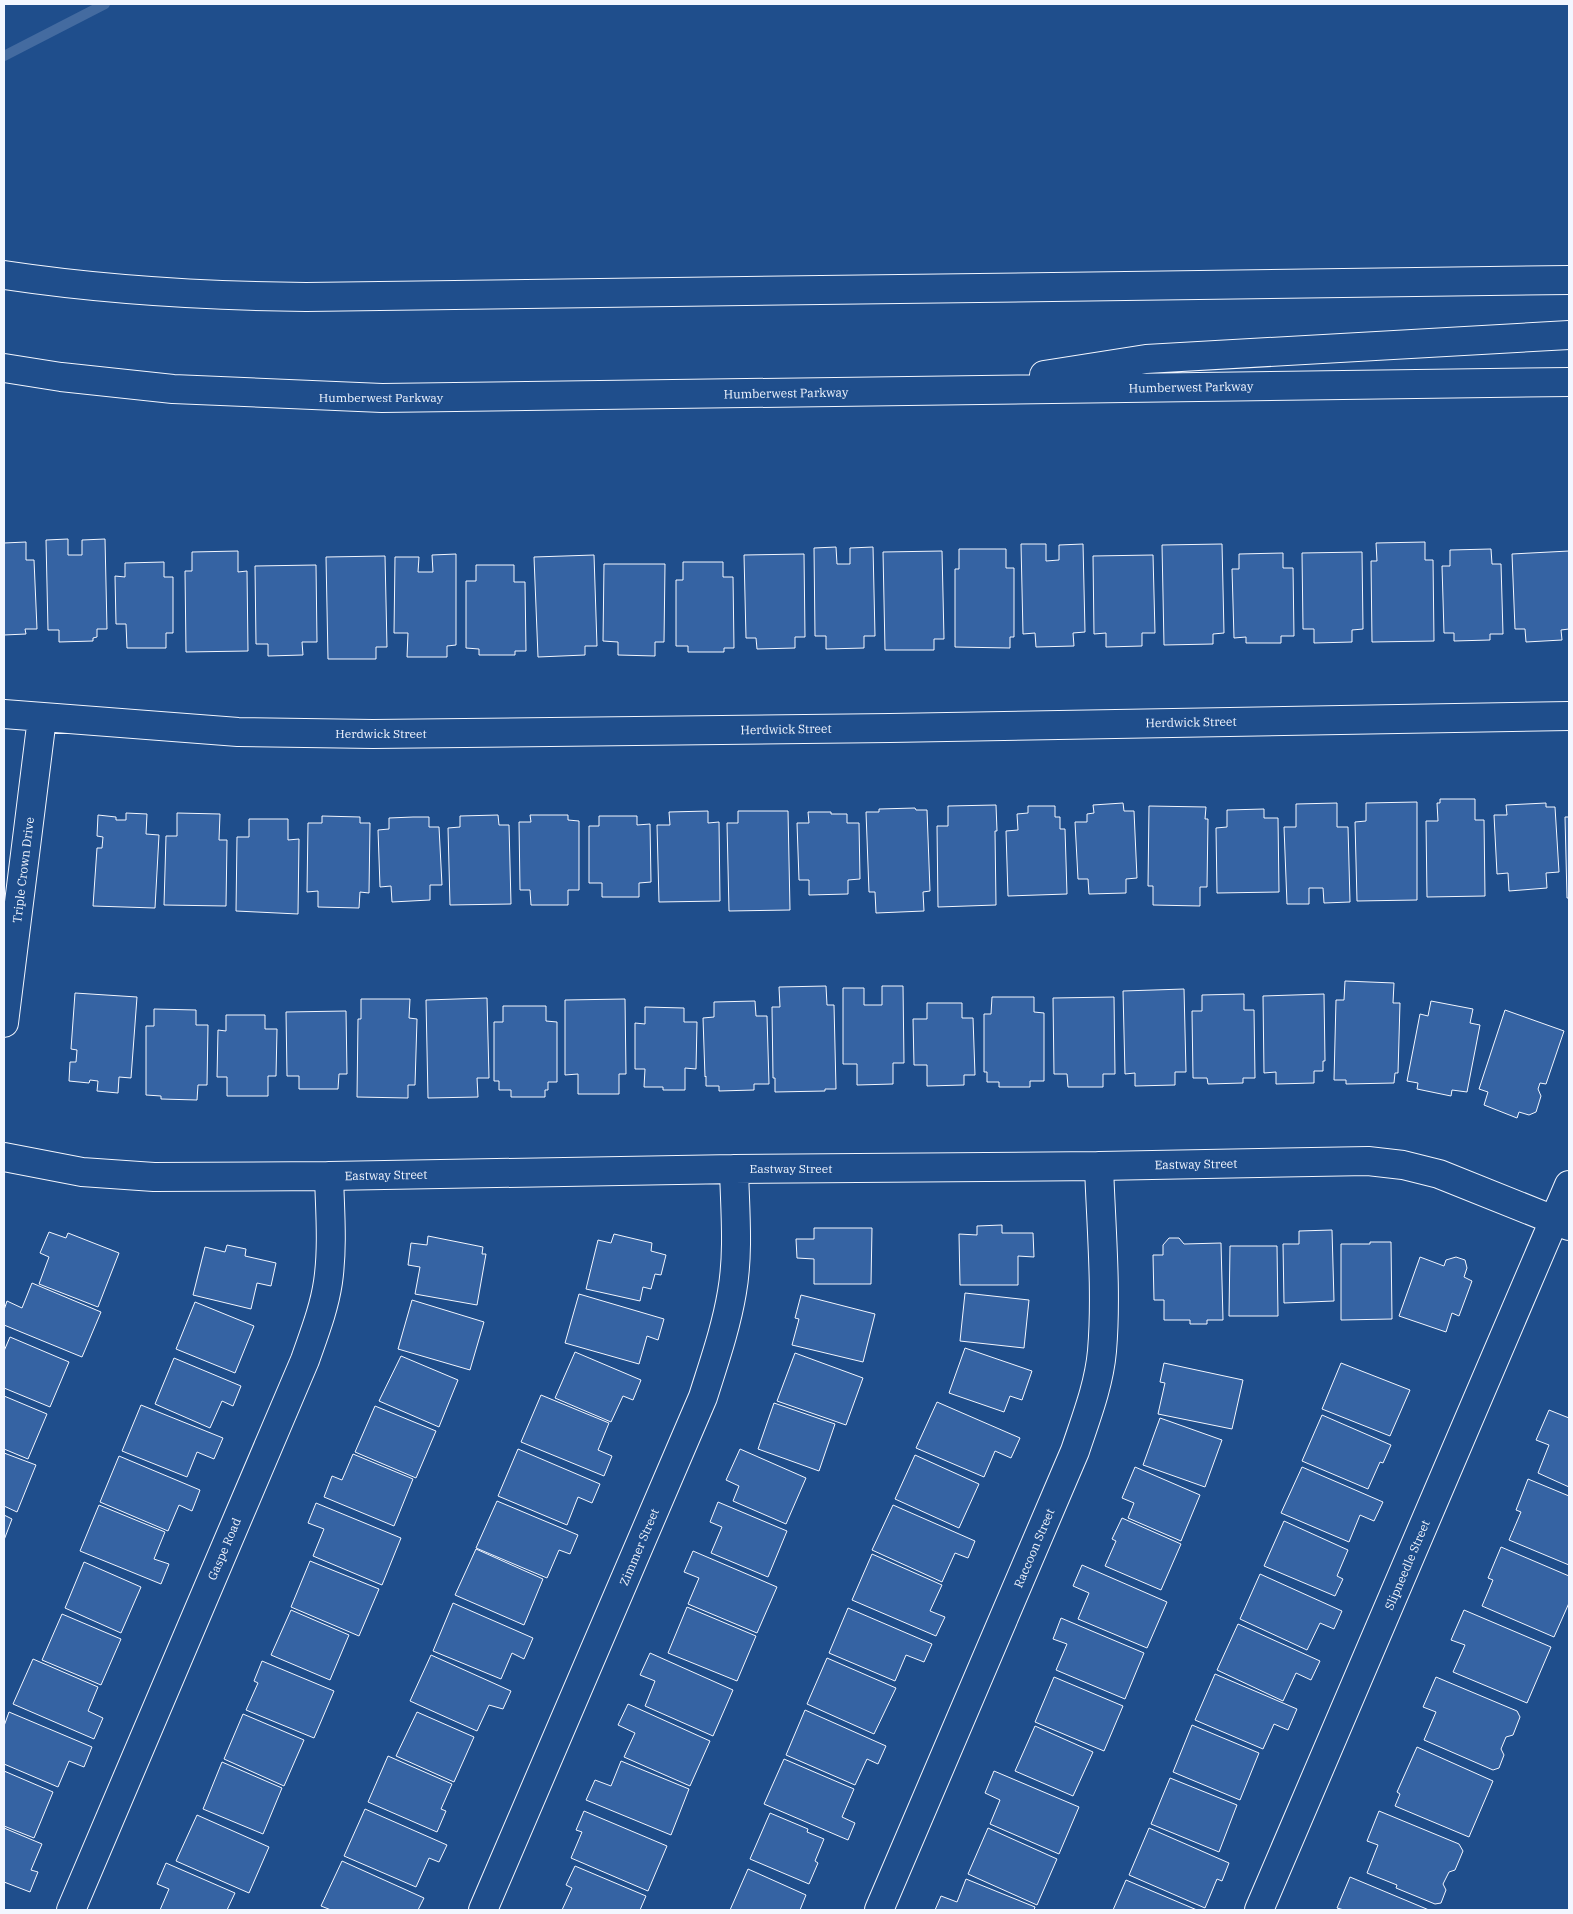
<svg xmlns="http://www.w3.org/2000/svg" width="1573" height="1914" font-family="'IBM Plex Serif',serif">
<rect width="100%" height="100%" fill="#1f4e8c"/>
<g fill="none" stroke-linecap="round" stroke-linejoin="round">
<!-- stream -->
<path stroke="#446ba0" stroke-width="10" d="M4,56L105,4"/>
</g>
<!-- building -->
<path fill="#3563a3" stroke="#f2f6ff" d="M68,539V555H82V540L105,539L107,629H97V637L93,638V641L59,642V630H48L46,540Z
M26,542V560H34L37,629H25L26,634L4,635V543Z
M1425,542V560H1433L1434,641L1372,642L1371,561H1377L1376,543Z
M1021,544H1046V561L1059,560V545L1083,544L1085,632L1073,633L1074,646L1036,647L1035,633L1023,634Z
M1222,544L1224,633L1213,634V644L1164,645L1162,545Z
M836,547L837,564H850V548L873,547L875,636H864V648L826,649V636H815L814,548Z
M959,549H1006V568H1014V637H1010V648L955,647V569H959Z
M1491,549L1492,564H1501L1503,634H1490V640L1454,641V633H1444L1442,566H1450V550Z
M238,551V572L247,571L248,651L186,652L185,571H192V552Z
M942,551L944,639H934V650H885L883,552Z
M1569,551V629L1561,630L1562,640L1526,642L1525,629H1515L1512,554Z
M1362,552L1363,629L1352,630V642L1314,643V629H1303L1302,553Z
M1283,553V568H1293L1294,636H1281V643H1246V637L1234,638L1232,569H1239V554Z
M456,554V645L447,646V657H407L408,633H394L395,557H419L418,572H433L432,555Z
M804,554L805,637H795V648L757,649L756,638H746L744,555Z
M594,555L597,646H585V655L538,657L534,557Z
M1153,555L1155,633H1142V646L1106,647V633L1094,634L1093,556Z
M385,556L387,647H376V659H328L326,557Z
M164,562V577H173V633H166V648H127L126,624H116L115,576L125,577V563Z
M683,562H723V577H733L734,648H724V652H688V646H676V580H683Z
M604,564H665L664,642H655V656L618,655V642L603,641Z
M316,565L317,642H302L303,655L268,656V644H256L255,566Z
M476,565H514V582H525L526,651H515V655H479V649L466,648V581H476Z
M1440,799H1475V820H1484L1485,896L1427,897L1426,821H1438L1437,803H1440Z
M1417,802V900L1357,901L1355,822L1366,821V803Z
M1123,803L1124,811H1134L1137,878L1126,879V893L1089,894L1088,879H1078L1075,822H1087V814L1094,813L1093,805Z
M1337,803V827H1348L1350,902L1324,903L1323,888H1309V904H1287L1284,827H1296V804Z
M1546,803V807H1555L1559,872L1546,873L1547,888L1509,891L1508,873L1497,874L1494,815H1507L1506,805Z
M996,805L997,831H995L996,905L938,907L937,826H948V806Z
M1028,806H1055V817H1060V829H1065L1067,894L1008,896L1006,831L1018,830L1017,814L1028,813Z
M1149,806L1206,807L1205,819H1208L1207,887H1200V906L1153,905V886H1148Z
M915,808L916,810H927L930,891L923,892L924,911L876,913L875,892H869L866,812H879V809Z
M1264,809V818H1278L1279,892L1217,893L1216,828L1227,827V810Z
M708,811V823L719,822L720,901L659,902L657,825H670L669,812Z
M738,811H788L790,910L729,911L727,823H738Z
M808,812H831V814H847V823H859L860,879L848,880V894L809,895V880H799L797,823H809Z
M126,813L147,814L146,834L159,835L155,908L93,906L97,848H102L103,837L97,836L98,815L116,817V820H126Z
M177,813L220,814L219,840H227L226,906L164,905L166,836H177Z
M498,815L499,825H509L511,904L450,905L448,828L460,827V816Z
M530,815H568V820L579,821V890H568V905H531L530,890H520L519,822H531Z
M322,816L360,817V823H370L369,893L360,892L359,908L318,907V891L307,892L308,823H322Z
M599,816H637V825L650,824L651,882L639,883V897H602V883H589V826H599Z
M413,817H429V827H439L442,885H430V900L392,902L391,886L380,887L378,830L389,829V818Z
M1565,817H1569V898H1567Z
M249,819H288V840L299,839L298,914L236,911L237,837H249Z
M1345,981L1394,983L1393,1003H1400L1398,1073H1395L1394,1083L1346,1084V1080H1334L1336,1000H1344Z
M826,986L827,1005H834L836,1089H825V1091L775,1092V1078H773L772,1007H780L779,987Z
M882,986H903L904,1063H893V1084L857,1085V1064H843V988H864V1005H882Z
M1184,989L1186,1072H1175V1085L1135,1086V1073L1125,1074L1123,991Z
M75,993L137,997L131,1078L119,1077L118,1093L97,1091L98,1081L90,1080L89,1083L69,1081L70,1062H76L77,1050L71,1049Z
M1244,994V1010H1254L1255,1078H1243V1083L1208,1084L1207,1078H1193L1192,1011H1202V995Z
M1324,994L1325,1061H1323V1071H1314V1083L1276,1084V1072L1264,1073L1263,996Z
M992,997H1034V1012L1044,1013V1081H1030V1087H999V1082H987V1072H984V1014H991Z
M1114,997L1115,1074H1103V1087H1068L1067,1074H1054L1053,998Z
M487,998L489,1078H477L478,1097L428,1098L426,1000Z
M361,999H410L409,1018L417,1019L415,1085H408V1098L357,1097L358,1019H361Z
M625,999L626,1074H619V1094H578V1074L565,1075V1000Z
M755,1001L756,1016H767L769,1084H754V1090L719,1091V1086H706V1076L705,1077L703,1018L714,1017V1002Z
M1431,1001L1473,1009L1470,1023L1480,1025L1467,1092L1452,1090L1451,1096L1417,1089L1418,1083L1407,1081L1420,1014L1428,1016Z
M927,1003H962V1018H973L975,1075H964V1085L927,1086V1065H914L913,1019H927Z
M503,1006H546V1021L557,1022V1082H548V1090H545V1097H511V1090H499V1081H494V1022H503Z
M645,1007L684,1008V1022H697L696,1069L685,1068V1090H663V1087H644L645,1069H635V1023L645,1024Z
M154,1009L196,1010V1025H208L207,1085H198L197,1100L161,1099V1096L146,1095V1026H154Z
M1505,1010L1564,1031L1546,1084L1540,1083L1538,1089L1541,1096L1536,1112L1529,1115L1519,1112L1517,1118L1484,1105L1488,1092L1479,1089Z
M346,1011L347,1074H339L338,1089H299V1076H287L286,1012Z
M226,1015H265V1029H277L276,1076H268V1096H227V1077H217L218,1030L226,1031Z
M1002,1225V1233H1033L1034,1257L1018,1256V1285H960L959,1234L977,1235V1226Z
M814,1228H872L871,1284H814V1259L797,1258L796,1239H814Z
M1332,1230L1334,1301L1284,1303L1283,1244H1299V1231Z
M49,1232L66,1238L68,1233L119,1253L98,1307L39,1284L49,1257L40,1253Z
M614,1234L652,1243L651,1251L666,1255L661,1275L655,1274L651,1289L643,1287L640,1301L586,1289L598,1240L611,1243Z
M428,1236L483,1247L482,1254H486L477,1305L415,1294L420,1267L408,1265L411,1243L427,1245Z
M1169,1238H1179L1184,1244L1221,1243L1223,1320H1207V1324H1190V1320H1164V1300H1154L1153,1255H1163V1245Z
M1370,1242H1391L1392,1319L1341,1320V1244H1370Z
M227,1245L246,1249L245,1256L276,1263L271,1286L257,1283L251,1309L193,1295L205,1247L225,1252Z
M1230,1246H1277L1278,1316H1229Z
M1420,1257L1444,1266L1446,1260L1456,1257L1465,1260L1467,1268L1464,1277L1472,1281L1459,1316L1452,1313L1446,1332L1399,1316Z
M32,1283L101,1312L82,1357L4,1325V1310L7,1301L22,1308Z
M965,1293L1029,1300L1024,1348L960,1341Z
M579,1294L664,1319L658,1340L647,1336L639,1364L565,1343Z
M801,1295L875,1314L863,1362L792,1345L799,1319L795,1318Z
M412,1300L484,1322L470,1370L398,1349Z
M195,1302L254,1326L235,1373L176,1349Z
M10,1337L69,1362L50,1407L4,1388V1351Z
M965,1348L1032,1371L1022,1400L1010,1396L1004,1412L949,1393Z
M575,1352L641,1380L633,1400L623,1396L611,1422L555,1398Z
M795,1353L863,1378L846,1425L777,1401Z
M401,1356L458,1380L439,1427L379,1401Z
M174,1358L241,1386L233,1406L222,1401L210,1428L155,1404Z
M1164,1363L1243,1380L1232,1429L1158,1414L1165,1383L1160,1382Z
M1341,1363L1410,1390L1390,1436L1322,1409Z
M541,1395L609,1423L598,1450L612,1456L604,1476L521,1442Z
M4,1396L47,1414L28,1459L4,1449Z
M937,1402L1020,1438L1011,1458L995,1451L984,1477L916,1448Z
M774,1403L835,1424L819,1471L758,1449Z
M141,1405L223,1438L214,1459L197,1452L187,1477L122,1451Z
M375,1406L436,1431L416,1478L355,1452Z
M1549,1410L1569,1418V1487L1538,1473L1549,1445L1536,1440Z
M1322,1415L1391,1445L1383,1463L1380,1462L1368,1489L1302,1461Z
M1160,1418L1222,1440L1205,1487L1143,1465Z
M518,1449L600,1484L592,1503L578,1497L567,1525L498,1496Z
M740,1449L806,1478L786,1524L733,1501L739,1486L726,1480Z
M4,1453L36,1465L17,1512L4,1506Z
M353,1454L413,1479L394,1526L324,1497L332,1476L342,1480Z
M915,1455L979,1484L959,1528L895,1499Z
M119,1456L200,1490L192,1511L179,1505L168,1531L100,1502Z
M1135,1467L1200,1495L1181,1541L1128,1518L1134,1503L1122,1498Z
M1302,1467L1383,1502L1374,1521L1360,1515L1349,1542L1281,1513Z
M1528,1479L1569,1496V1565L1509,1540L1521,1512L1516,1510Z
M497,1501L578,1535L570,1554L559,1550L547,1578L476,1548Z
M718,1502L787,1531L768,1577L711,1553L722,1527L710,1522Z
M316,1503L401,1538L382,1585L313,1556L324,1529L308,1523Z
M99,1505L165,1532L154,1559L169,1564L161,1584L80,1551Z
M893,1505L975,1541L968,1558L955,1553L942,1582L872,1550Z
M4,1515L12,1519L4,1540Z
M1122,1518L1181,1544L1161,1590L1105,1566L1116,1541L1112,1539Z
M1284,1521L1348,1550L1337,1576L1343,1579L1335,1596L1264,1566Z
M1501,1547L1569,1576V1603L1554,1637L1482,1606L1493,1580L1488,1578Z
M476,1549L543,1579L524,1625L455,1595Z
M693,1551L777,1587L757,1633L688,1604L699,1578L684,1572Z
M872,1554L942,1585L930,1611L945,1617L936,1636L852,1600Z
M310,1561L379,1589L359,1636L291,1607Z
M84,1562L141,1587L121,1633L65,1608Z
M1082,1565L1167,1602L1147,1648L1078,1619L1089,1593L1073,1586Z
M1260,1574L1342,1611L1334,1629L1320,1623L1307,1650L1240,1619Z
M453,1603L533,1638L524,1659L512,1653L501,1679L433,1651Z
M687,1607L756,1636L737,1681L668,1653Z
M848,1608L932,1644L924,1662L906,1655L895,1681L829,1653Z
M291,1610L349,1635L330,1680L271,1655Z
M1464,1610L1551,1647L1527,1703L1453,1672L1465,1645L1451,1640Z
M62,1614L121,1639L101,1685L42,1660Z
M1061,1618L1144,1653L1125,1699L1056,1670L1067,1644L1053,1639Z
M1238,1624L1320,1661L1311,1680L1296,1673L1283,1701L1217,1670Z
M650,1653L733,1690L713,1736L645,1706L655,1681L640,1675Z
M431,1655L511,1691L503,1709L489,1705L477,1731L410,1701Z
M827,1658L896,1688L874,1734L807,1704Z
M33,1659L98,1687L88,1711L103,1718L94,1739L13,1704Z
M262,1661L334,1691L314,1738L246,1710L258,1683L254,1681Z
M1215,1674L1297,1709L1288,1730L1274,1724L1263,1749L1195,1720Z
M1054,1677L1123,1706L1104,1751L1035,1722Z
M1436,1677L1517,1711L1520,1717L1513,1735L1506,1737L1501,1749L1504,1755L1499,1768L1493,1770L1424,1740L1436,1712L1423,1707Z
M628,1704L710,1741L690,1786L624,1757L635,1733L618,1725Z
M805,1710L886,1746L878,1764L867,1759L855,1785L786,1755Z
M9,1712L92,1747L84,1767L69,1761L58,1787L4,1764V1726Z
M417,1712L474,1737L454,1782L396,1756Z
M243,1714L304,1740L284,1786L224,1759Z
M1192,1725L1259,1753L1240,1800L1173,1772Z
M1035,1726L1093,1752L1073,1796L1015,1771Z
M1417,1747L1493,1781L1469,1837L1395,1806L1400,1794L1397,1792Z
M388,1756L452,1784L441,1809L446,1811L437,1832L368,1802Z
M784,1759L854,1789L842,1817L855,1823L848,1840L764,1804Z
M621,1761L689,1789L671,1835L586,1800L595,1780L611,1786Z
M222,1762L282,1788L263,1834L203,1809Z
M4,1771L53,1792L34,1838L4,1826Z
M994,1771L1079,1807L1059,1854L990,1824L1000,1800L985,1793Z
M1170,1778L1237,1805L1219,1852L1151,1824Z
M365,1809L447,1845L439,1862L429,1858L416,1887L344,1856Z
M584,1811L667,1846L648,1891L571,1858L582,1832L576,1830Z
M1379,1811L1459,1844L1463,1851L1455,1870L1449,1872L1443,1884L1446,1890L1441,1903L1435,1904L1396,1888L1397,1885L1367,1873L1378,1845L1367,1841Z
M770,1813L808,1829L807,1832L824,1839L815,1861L818,1863L809,1884L750,1859Z
M197,1815L269,1847L249,1893L176,1861Z
M4,1828L42,1844L31,1870L38,1872L30,1892L4,1882Z
M988,1828L1057,1859L1037,1905L968,1874Z
M1149,1828L1229,1863L1222,1881L1217,1879L1205,1908L1129,1875Z
M342,1861L424,1898L418,1910H331L321,1906Z
M166,1863L235,1893L227,1910H160L169,1889L157,1884Z
M575,1866L646,1896L640,1910H562L572,1888L566,1885Z
M748,1869L806,1895L800,1910H730Z
M1350,1877L1429,1910H1344L1337,1908Z
M966,1879L1035,1907L1034,1910H935L941,1896L957,1902Z
M1126,1880L1197,1910H1113Z"/>
<g fill="none" stroke-linecap="round" stroke-linejoin="round">
<defs>
<path id="street" d="M4,714L238,732L373,734L890,728L1569,716
M4,1023L42,718
M4,1157L82,1172L154,1177L329,1176L734,1169L1099,1166L1368,1161L1403,1165L1439,1174L1569,1226
M71,1910L305,1360C314,1334 324,1309 328,1282C333,1247 330,1211 329,1176
M483,1910L703,1397C714,1362 726,1328 732,1292C739,1252 735,1210 734,1169
M879,1910L1075,1451C1086,1418 1099,1385 1102,1351C1107,1292 1101,1226 1099,1166
M1259,1910L1569,1185"/>
<path id="secondary" d="M4,275C104,290 205,296 306,297L1569,280
M4,368L61,377L173,389L382,398L1569,382
M1044,375L1146,359L1569,335"/>
</defs>
<!-- street casing -->
<use href="#street" stroke="#f2f6ff" stroke-width="30"/>
<!-- secondary casing -->
<use href="#secondary" stroke="#f2f6ff" stroke-width="30"/>
<!-- street -->
<use href="#street" stroke="#1f4e8c" stroke-width="28"/>
<!-- secondary -->
<use href="#secondary" stroke="#1f4e8c" stroke-width="28"/>
</g>
<g text-anchor="middle" dominant-baseline="central" stroke-width="4" stroke-linejoin="round" paint-order="stroke">
<!-- street labels -->
<g font-size="12" fill="#f2f6ff" stroke="#1f4e8c">
<text transform="translate(1191 387) rotate(-1)">Humberwest Parkway</text>
<text transform="translate(786 393) rotate(-1)">Humberwest Parkway</text>
<text x="381" y="397">Humberwest Parkway</text>
<text transform="translate(1191 722) rotate(-1)">Herdwick Street</text>
<text transform="translate(786 729) rotate(-1)">Herdwick Street</text>
<text x="381" y="733">Herdwick Street</text>
<text transform="translate(23 870) rotate(-83)">Triple Crown Drive</text>
<text transform="translate(1196 1164) rotate(-1)">Eastway Street</text>
<text x="791" y="1168">Eastway Street</text>
<text transform="translate(386 1175) rotate(-1)">Eastway Street</text>
<text transform="translate(639 1547) rotate(-67)">Zimmer Street</text>
<text transform="translate(1034 1548) rotate(-67)">Raccoon Street</text>
<text transform="translate(224 1549) rotate(-67)">Gaspe Road</text>
<text transform="translate(1407 1565) rotate(-67)">Slipneedle Street</text>
</g>
</g>
<!-- border -->
<rect width="1573" height="1914" fill="none" stroke="#f2f6ff" stroke-width="10"/>
</svg>
